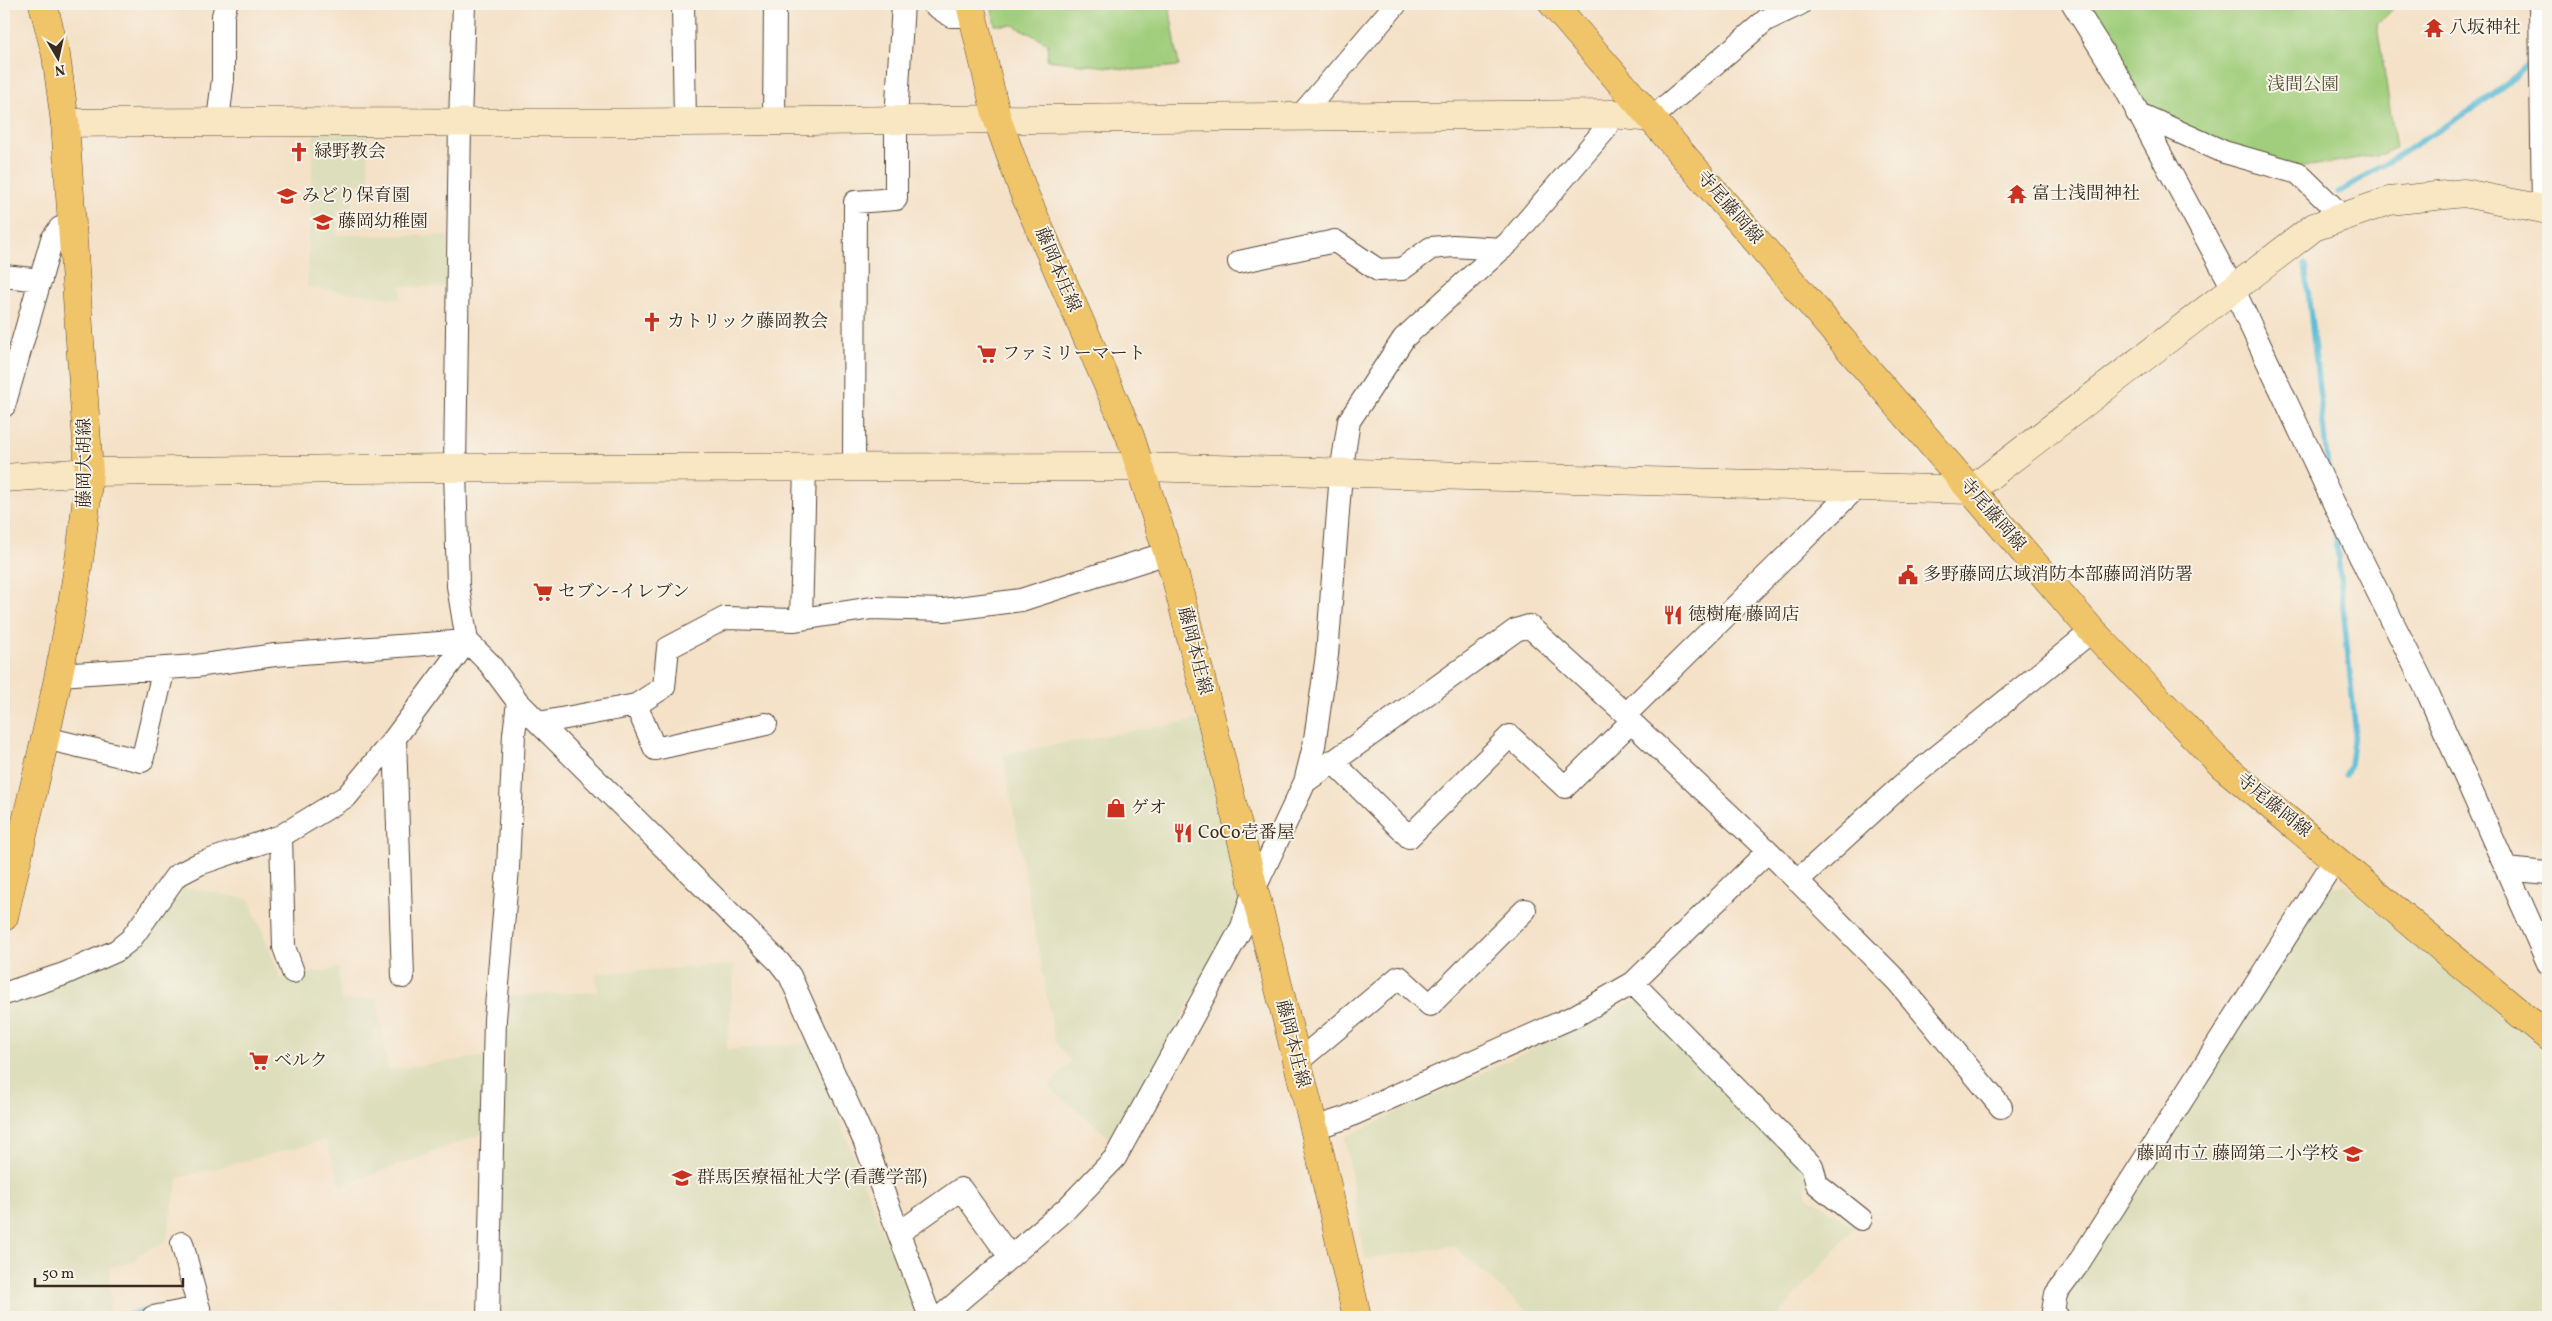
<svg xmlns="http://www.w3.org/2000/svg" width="2552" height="1321" font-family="Vollkorn,'Noto Serif JP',serif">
<rect width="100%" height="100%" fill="#f7f3e8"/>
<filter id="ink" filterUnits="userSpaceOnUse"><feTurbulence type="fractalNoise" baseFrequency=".02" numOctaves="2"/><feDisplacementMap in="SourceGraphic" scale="10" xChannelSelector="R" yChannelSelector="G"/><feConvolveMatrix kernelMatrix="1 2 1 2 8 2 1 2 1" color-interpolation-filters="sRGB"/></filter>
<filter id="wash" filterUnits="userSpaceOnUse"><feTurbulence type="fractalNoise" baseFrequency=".0096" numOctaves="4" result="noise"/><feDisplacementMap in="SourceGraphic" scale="20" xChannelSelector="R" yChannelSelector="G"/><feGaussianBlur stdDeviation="1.12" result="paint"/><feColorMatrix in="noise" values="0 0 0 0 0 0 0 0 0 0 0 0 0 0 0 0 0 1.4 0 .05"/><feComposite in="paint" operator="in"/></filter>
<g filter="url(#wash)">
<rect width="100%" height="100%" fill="#f4e1c7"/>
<!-- built -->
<path fill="#dddebc" d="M367,132L369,184H353L352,208H337L336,235L448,236V287L401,286V299L307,287L314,133Z
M1201,719L1242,904L1115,1142L1049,1087L1071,1062L1055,1041L1003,754Z
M2345,885L2548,1052V1316H2069L2066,1296L2327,888Z
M176,886L249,899L281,979L338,968L341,1001L377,998L388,1070L487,1056L485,1133L341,1186L326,1140L178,1178L166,1242L137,1255V1261L109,1267L111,1317H4V1000L128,955Z
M735,965L727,1050L809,1043L916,1317H497L507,996L598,992L596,973Z
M1637,1000L1807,1161L1806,1195L1855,1227L1777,1317H1533L1454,1246L1365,1259L1345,1137Z"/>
<!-- green -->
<path fill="#a0ce7c" stroke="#6e7c4d" d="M991,4H1169L1179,66L1134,70L1047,60L1048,43L1013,25H995Z
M2082,4H2398L2377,25L2396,148L2383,154L2298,168L2221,142L2142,105Z"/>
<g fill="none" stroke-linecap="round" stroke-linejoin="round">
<!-- stream -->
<path stroke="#57bad6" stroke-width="5.5" d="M2338,193L2474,108L2509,83L2529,61
M2305,264L2328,468
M2335,527L2355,725L2350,765L2346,775
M117,1317L151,1310"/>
</g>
</g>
<g filter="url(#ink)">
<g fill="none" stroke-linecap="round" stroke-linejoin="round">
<defs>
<path id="street" d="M464,4L460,121L455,468L458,586L467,641L489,663L518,702L779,962L790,976L864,1140L930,1317
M683,4L685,122
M933,4L951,16H972
M2073,4L2121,81L2233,288L2338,512L2427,691L2548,963
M2540,4L2543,208
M2137,113L2224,152L2298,173L2342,216
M1302,114L1396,4
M1652,118L1766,20L1800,4
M774,120L775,4
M218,121L223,79V16L226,4
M1239,262L1335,241L1378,270L1402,269L1431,248L1453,246L1502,249
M4,276L41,280
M4,406L52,239L60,228L74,223
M854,468L855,202L896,199V119L903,4
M801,619L805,468
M59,675L196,666L275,655L467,641
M636,705L655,749L766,724
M1626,714L1857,487
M539,723L636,705L664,687L668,648L725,618L795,620L872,608L944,610L1021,600L1167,553
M45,738L142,761L164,668
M395,738L403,977
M1332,761L1409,837L1510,736L1565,787L1631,722
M1305,782L1516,630L1529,626L1626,714L1631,722L1768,851L1898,982L2001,1107
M281,836L284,947L293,972
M2506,869L2548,873
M1797,881L1902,785L2092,631
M1633,983L1812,1166L1817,1184L1861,1219
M4,994L64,974L116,951L131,939L176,876L199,864L281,836L347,796L395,738L467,641
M1297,1062L1399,977L1430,1005L1525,910
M1314,1128L1345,1118L1575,1016L1633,983L1768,851
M899,1233L961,1189L1010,1257
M182,1243L201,1317
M153,1317L199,1308
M488,1317L495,1019L508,868L514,734L518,702
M940,1317L1067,1208L1115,1158L1242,927L1253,892L1305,782L1314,746L1327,655L1341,473L1349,421L1404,338L1509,242L1604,131L1613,114
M2058,1317L2053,1311L2056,1294L2076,1267L2336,858"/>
<path id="secondary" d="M65,123C273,120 480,124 687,122C996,118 1305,114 1613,114L1652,118
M4,478L89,472L455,468L1140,467L1971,490L2314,227L2389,201L2464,193L2548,210"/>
<path id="primary" d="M970,4L997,118L1024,193L1130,436L1176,579L1314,1128L1357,1317
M1553,4L2092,631L2222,765L2548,1037
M4,917C37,770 77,623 89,472L65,123L56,55L43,4"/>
</defs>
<!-- street casing -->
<use href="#street" stroke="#574537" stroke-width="24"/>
<!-- secondary casing -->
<use href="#secondary" stroke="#574537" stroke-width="29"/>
<!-- primary casing -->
<use href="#primary" stroke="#574537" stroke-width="29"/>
<!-- street -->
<use href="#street" stroke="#fff" stroke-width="22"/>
<!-- secondary -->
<use href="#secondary" stroke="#f9e7c3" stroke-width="28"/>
<!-- primary -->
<use href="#primary" stroke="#f0c469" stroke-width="28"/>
</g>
</g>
<!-- icons -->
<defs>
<symbol id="temple-bare" viewBox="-9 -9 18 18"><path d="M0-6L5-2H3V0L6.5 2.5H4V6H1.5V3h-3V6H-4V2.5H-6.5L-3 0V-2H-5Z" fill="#c8321e" stroke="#f7f3e8" stroke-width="2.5" paint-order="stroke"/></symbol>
<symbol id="church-bare" viewBox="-9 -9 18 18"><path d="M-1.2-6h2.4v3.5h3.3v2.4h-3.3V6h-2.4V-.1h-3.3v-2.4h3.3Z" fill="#c8321e" stroke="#f7f3e8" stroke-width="2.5" paint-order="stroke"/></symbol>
<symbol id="school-bare" viewBox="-9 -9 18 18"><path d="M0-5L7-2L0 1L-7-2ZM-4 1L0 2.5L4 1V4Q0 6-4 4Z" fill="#c8321e" stroke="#f7f3e8" stroke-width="2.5" paint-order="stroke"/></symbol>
<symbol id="supermarket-bare" viewBox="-9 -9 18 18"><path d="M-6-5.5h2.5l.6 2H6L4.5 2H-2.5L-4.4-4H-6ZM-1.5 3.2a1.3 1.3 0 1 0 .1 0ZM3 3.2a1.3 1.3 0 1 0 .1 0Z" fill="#c8321e" stroke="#f7f3e8" stroke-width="2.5" paint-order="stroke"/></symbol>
<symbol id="civic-bare" viewBox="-9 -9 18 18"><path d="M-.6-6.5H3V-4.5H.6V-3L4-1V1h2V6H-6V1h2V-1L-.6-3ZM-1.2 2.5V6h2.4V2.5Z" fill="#c8321e" stroke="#f7f3e8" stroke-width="2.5" paint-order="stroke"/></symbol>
<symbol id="restaurant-bare" viewBox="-9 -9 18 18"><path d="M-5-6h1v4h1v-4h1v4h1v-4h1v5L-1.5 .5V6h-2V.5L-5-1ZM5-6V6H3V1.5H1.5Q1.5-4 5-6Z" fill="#c8321e" stroke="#f7f3e8" stroke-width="2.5" paint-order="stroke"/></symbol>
<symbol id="shop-bare" viewBox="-9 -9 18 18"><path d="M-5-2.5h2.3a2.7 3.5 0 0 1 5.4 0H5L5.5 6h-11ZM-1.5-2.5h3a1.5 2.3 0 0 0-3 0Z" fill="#c8321e" stroke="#f7f3e8" stroke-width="2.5" paint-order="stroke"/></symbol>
<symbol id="university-bare" viewBox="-9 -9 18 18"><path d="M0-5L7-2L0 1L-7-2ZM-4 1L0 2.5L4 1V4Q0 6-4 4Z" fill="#c8321e" stroke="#f7f3e8" stroke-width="2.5" paint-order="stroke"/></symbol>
</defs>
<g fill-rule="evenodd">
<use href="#temple-bare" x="2420" y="14" width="28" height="28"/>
<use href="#church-bare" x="285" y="138" width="28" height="28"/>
<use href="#temple-bare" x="2003" y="180" width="28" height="28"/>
<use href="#school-bare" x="273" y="182" width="28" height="28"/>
<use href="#school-bare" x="309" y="208" width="28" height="28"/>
<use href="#church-bare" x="638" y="308" width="28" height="28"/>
<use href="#supermarket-bare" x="973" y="340" width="28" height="28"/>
<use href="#civic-bare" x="1894" y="561" width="28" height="28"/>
<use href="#supermarket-bare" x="529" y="578" width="28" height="28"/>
<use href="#restaurant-bare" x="1659" y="601" width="28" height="28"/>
<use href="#shop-bare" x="1102" y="794" width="28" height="28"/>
<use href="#restaurant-bare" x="1169" y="819" width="28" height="28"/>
<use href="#supermarket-bare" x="245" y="1047" width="28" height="28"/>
<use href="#school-bare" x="2339" y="1140" width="28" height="28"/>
<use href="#university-bare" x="668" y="1164" width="28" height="28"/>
</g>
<g text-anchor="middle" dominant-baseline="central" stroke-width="4" stroke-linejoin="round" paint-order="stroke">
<!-- poi labels -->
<g font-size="18" fill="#3b2a1e" stroke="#f7f3e8" text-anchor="start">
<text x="2449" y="28">八坂神社</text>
<text x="314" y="152">緑野教会</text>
<text x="2032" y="194">富士浅間神社</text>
<text x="302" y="196">みどり保育園</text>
<text x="338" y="222">藤岡幼稚園</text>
<text x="667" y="322">カトリック藤岡教会</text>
<text x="1002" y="354">ファミリーマート</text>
<text x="1923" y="575">多野藤岡広域消防本部藤岡消防署</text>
<text x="558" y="592">セブン-イレブン</text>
<text x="1688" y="615">徳樹庵 藤岡店</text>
<text x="1131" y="808">ゲオ</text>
<text x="1198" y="833">CoCo壱番屋</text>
<text x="274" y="1061">ベルク</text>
<text x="2338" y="1154" text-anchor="end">藤岡市立 藤岡第二小学校</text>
<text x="697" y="1178">群馬医療福祉大学 (看護学部)</text>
</g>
<!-- park labels -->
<g font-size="18" fill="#545336" stroke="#f7f3e8">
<text x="2303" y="85">浅間公園</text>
</g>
<!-- street labels -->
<g font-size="18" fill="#3b2a1e" stroke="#f7f3e8">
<text transform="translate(1729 208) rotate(49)">寺尾藤岡線</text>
<text transform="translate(1057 270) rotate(67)">藤岡本庄線</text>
<text transform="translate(85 463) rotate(-90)">藤岡大胡線</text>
<text transform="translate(1992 515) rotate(49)">寺尾藤岡線</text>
<text transform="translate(1194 651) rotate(76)">藤岡本庄線</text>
<text transform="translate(2273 806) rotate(39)">寺尾藤岡線</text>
<text transform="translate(1292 1044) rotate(76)">藤岡本庄線</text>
</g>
</g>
<!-- margin -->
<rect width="2552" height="1321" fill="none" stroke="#f7f3e8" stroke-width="20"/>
<!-- north arrow -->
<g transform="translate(58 58) rotate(171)" stroke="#f7f3e8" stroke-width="4" paint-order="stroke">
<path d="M0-4L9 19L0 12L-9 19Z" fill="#3b2a1e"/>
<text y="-8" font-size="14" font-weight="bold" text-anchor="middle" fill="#3b2a1e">N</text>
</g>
<!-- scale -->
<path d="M35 1278v8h148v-8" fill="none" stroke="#3b2a1e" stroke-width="2.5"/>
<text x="42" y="1278" font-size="15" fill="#3b2a1e" stroke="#f7f3e8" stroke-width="4" paint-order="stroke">50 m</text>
</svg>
